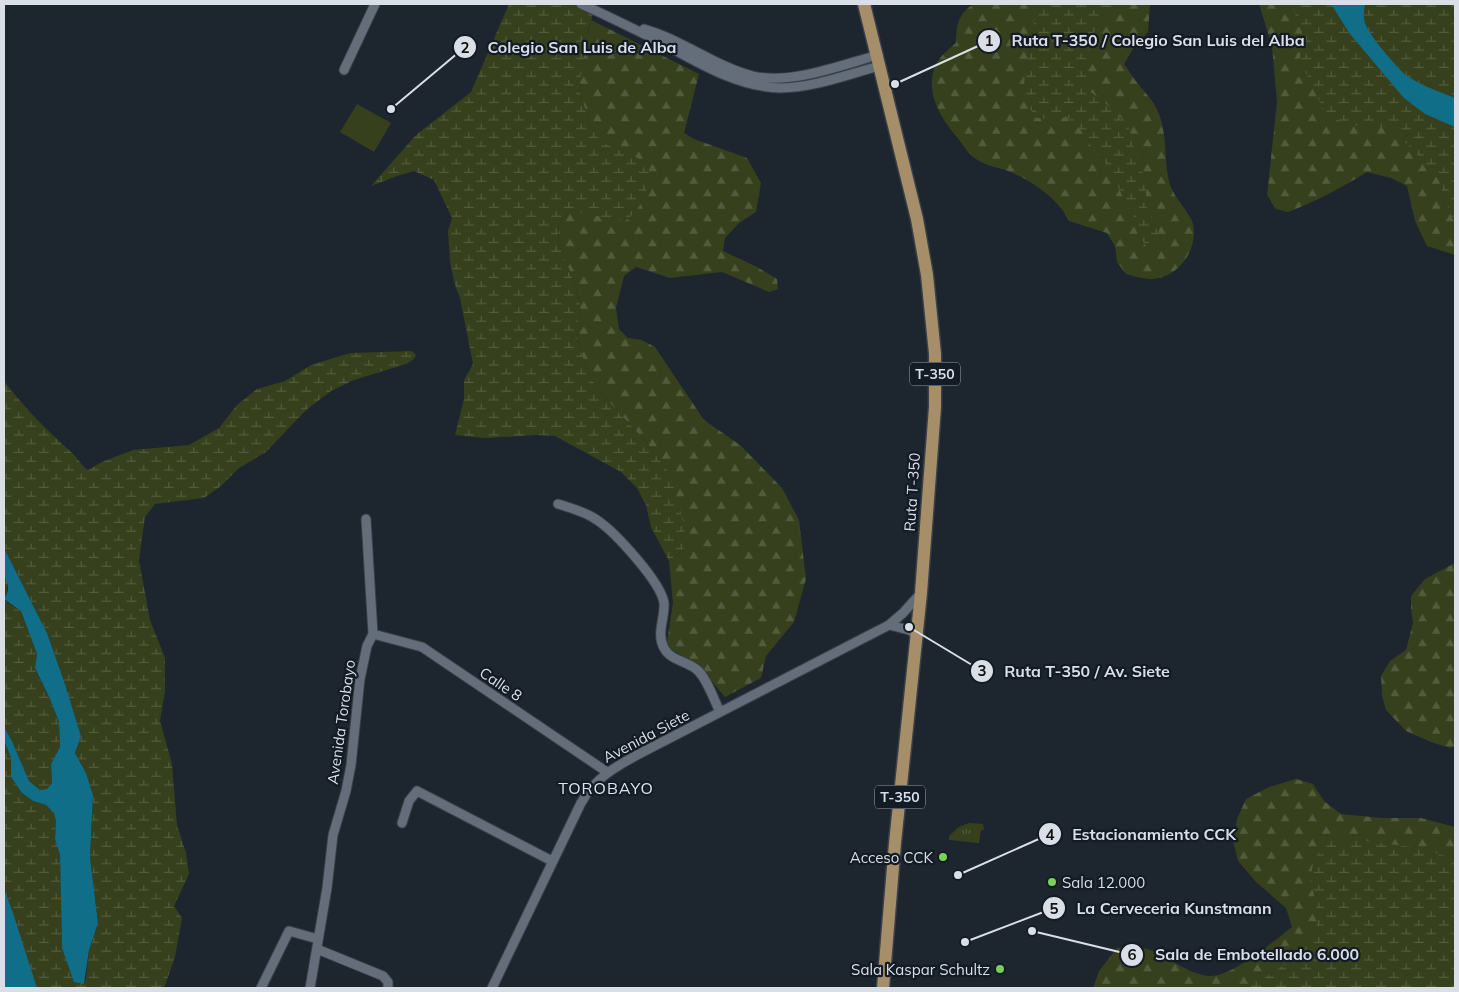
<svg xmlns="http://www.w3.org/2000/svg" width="1459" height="992" font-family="Mulish,sans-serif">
<defs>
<pattern id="grass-tufts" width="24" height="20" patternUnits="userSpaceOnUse" patternTransform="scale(1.25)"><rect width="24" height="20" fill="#37401c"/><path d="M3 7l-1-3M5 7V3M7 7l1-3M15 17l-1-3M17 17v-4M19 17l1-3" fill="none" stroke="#535b3d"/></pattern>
<pattern id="forest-firs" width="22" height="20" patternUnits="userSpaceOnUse" patternTransform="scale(1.25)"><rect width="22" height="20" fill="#37401c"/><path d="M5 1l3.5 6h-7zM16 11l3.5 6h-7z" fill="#535b3d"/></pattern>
<pattern id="wetland-marsh" width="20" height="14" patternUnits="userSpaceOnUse" patternTransform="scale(1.25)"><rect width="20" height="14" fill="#37401c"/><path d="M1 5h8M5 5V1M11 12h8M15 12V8" fill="none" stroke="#535b3d"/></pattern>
</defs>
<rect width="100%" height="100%" fill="#1d252f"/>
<!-- grass -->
<path fill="url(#grass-tufts)" d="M969,823L983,824L984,830H981L979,843L949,840V836L959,827Z"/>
<!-- forest -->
<path fill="url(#forest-firs)" d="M974,4H1040L1068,114L1109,162L1150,246L1084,91L1089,33L1112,4H1150L1148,32L1133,49L1124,64C1128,69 1131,75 1135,80C1143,91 1154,100 1159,114C1168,137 1163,161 1170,185C1174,197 1191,215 1193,224C1199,251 1176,280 1149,279C1141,278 1133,276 1126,274L1117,262L1115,246L1107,233L1069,221C1059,199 1031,180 1008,171C997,167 986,166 976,159C968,154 962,143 956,136C940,117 925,92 935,66C939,57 949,49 956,43C956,27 958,13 974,4Z
M1259,4H1295L1393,126L1442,180L1455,216V255L1427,246L1415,221L1407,186L1391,178L1367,172C1341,188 1315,202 1288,212L1276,209L1267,195L1277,102L1272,46Z
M591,20L699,74L684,133L694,139L747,158L761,183L756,212L739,223L725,238L723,251L757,267L777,279L778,289L769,292L722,272L670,278L636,267L624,276L616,308L619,329L628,338L642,340L655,347L704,420L740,445L782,488L799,520L806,579L794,622L766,656L761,678L725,697L698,665L671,649L667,642L673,603L669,561L684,549L672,476L646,442L600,392L589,375L583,359L577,339L580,304L575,284L558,243L559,224L570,210L591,214L615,150L600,142L590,126L579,88L583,53Z
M1455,563V746L1450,748L1431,742L1406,731L1386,710L1382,696L1381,676L1390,661L1406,650L1413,623L1411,608V596L1425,579Z
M1296,779L1313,784L1324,801L1341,814L1382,818H1421L1455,827V863L1323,925L1304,961L1255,988H1093L1099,971L1117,948C1146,945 1150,949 1175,963C1186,969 1197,975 1210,976C1232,977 1274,941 1292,927L1286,908L1256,882L1238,861L1233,841L1237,819L1246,799L1269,787Z"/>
<!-- wetland -->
<path fill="url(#wetland-marsh)" d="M509,4H596L588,30L579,88L590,126L601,142L644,161L651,174C645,195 642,209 624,222L570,210L559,224L558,243L575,284L580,304L577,339L583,359L589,375L600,392L646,442L672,476L685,529L684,549L669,561L651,527L646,505L637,488L621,472L555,436L536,435L485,438L455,435L464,399V380L473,364L460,298L455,285L450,262L448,231L452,218L434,180L414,171L397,176L371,186L416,135L471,92Z
M1037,4H1115L1092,35L1086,75L1087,89L1103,101L1128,124L1134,147L1146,183V206L1157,224L1160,241L1149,251L1137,232L1133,213L1124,199L1106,164L1092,148L1080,129L1067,117L1052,119L1036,118L1023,97L1025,73Z
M1291,4H1455V223L1447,206L1439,181L1426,163L1392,129L1374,126H1354L1337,120L1325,112L1300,61L1302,31Z
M412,351L416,355L413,360L406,364L354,380L331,391L306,410L266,452L239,468L221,486L204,498L155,504L145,517L139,560L150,620L165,658V691L160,721L172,764L177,825L186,853L189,874L174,906L182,918L175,957L164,988H32L4,917V740L11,758V777L22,793L33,801L46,805L54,813L56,822L55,839L60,855L62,948L84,984L86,977L89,950L98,923L90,857L93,795L86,773L75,753L81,736L65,684L47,633L4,548V381C26,410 46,429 72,453C79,459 81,466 88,470L102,462L133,450L189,445L219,428L237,405L257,389L285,381L311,365L350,353Z
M4,573C8,582 9,590 4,600L21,611L37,654L35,669L50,699L59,722L60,747L51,764L52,783L47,790H40L29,781L12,741L4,727Z
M1338,839L1359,840L1419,848L1446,856L1455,857V988H1238L1266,977L1281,967L1300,957L1317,924L1316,902L1310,881L1314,858L1330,842Z"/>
<!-- garden -->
<path fill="#37401c" d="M357,104L391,123L374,152L340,132Z"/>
<!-- water -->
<path fill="#116e89" d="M1331,4H1365C1364,10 1363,17 1365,23C1368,34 1397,68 1406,75C1421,86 1438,91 1455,98V127L1425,114L1404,98L1350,34Z
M4,548L47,633L65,684L81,736L75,753L86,773L93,795L90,857L98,923L89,950L84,984L74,982L62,948L60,855L55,839L56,822L54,813L46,805L33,801L22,793L11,777V758L4,740V727L12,741L29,781L40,790L47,789L52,783L51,764L60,747L59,722L50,699L35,668L37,654L21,611L4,599C12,586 6,584 4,573C2,565 4,556 4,548Z
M4,889L13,913L37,988H4Z"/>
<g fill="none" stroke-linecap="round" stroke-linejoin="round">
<defs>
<path id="street" d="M581,4C608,16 634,29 660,42C697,62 737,87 780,88C814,88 848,74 880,66
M644,29C681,39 716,67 753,76C791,85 841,65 878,55
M344,70L375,4
M558,504C571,508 586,512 597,520C615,532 661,582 664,603C665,618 656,634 664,648C670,660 686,661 696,669C706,676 714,700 720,712
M889,625L909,630L918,635
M373,634L422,647L607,772
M402,823L409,801L417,791L552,861
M317,949L383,976L388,982V988
M261,988L289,931L318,939
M310,988L327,888L333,835L346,791L351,765L360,679L367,646L373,634L366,519
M492,988L581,803C595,778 615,767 639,754L889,625L903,613L921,593"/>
<path id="primary" d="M864,4L917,219L927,275L935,354V407L921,593L895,843L883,988"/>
</defs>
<!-- street casing -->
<use href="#street" stroke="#3a4049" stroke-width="11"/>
<!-- primary casing -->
<use href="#primary" stroke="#3a4049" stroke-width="15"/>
<!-- street -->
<use href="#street" stroke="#646e7a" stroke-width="9"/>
<!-- primary -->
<use href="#primary" stroke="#a58e68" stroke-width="12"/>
</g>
<!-- markers -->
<g fill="#7ad157" stroke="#131b25" stroke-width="2">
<circle cx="943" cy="857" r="5"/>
<circle cx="1052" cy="882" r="5"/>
<circle cx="1000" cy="969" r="5"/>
</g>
<g text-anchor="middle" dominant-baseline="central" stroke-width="4.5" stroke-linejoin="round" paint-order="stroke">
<!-- shield labels -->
<g fill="#131b25" stroke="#9ea4ad" stroke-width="1">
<rect x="910" y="362.5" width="50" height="23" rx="4"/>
<rect x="875" y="785.5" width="50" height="23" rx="4"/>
</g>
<g font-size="14" font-weight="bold" fill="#dadfe7">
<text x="935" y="374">T-350</text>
<text x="900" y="797">T-350</text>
</g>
<!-- street labels -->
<g font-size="15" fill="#dadfe7" stroke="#131b25">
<text transform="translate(912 492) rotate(-86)">Ruta T-350</text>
<text transform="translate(501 684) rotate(34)">Calle 8</text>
<text transform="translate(341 722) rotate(-82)">Avenida Torobayo</text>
<text transform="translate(646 736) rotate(-28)">Avenida Siete</text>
</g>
<!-- poi labels -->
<g font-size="15" fill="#dadfe7" stroke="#131b25" text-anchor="end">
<text x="933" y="857">Acceso CCK</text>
<text x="1062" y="882" text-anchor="start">Sala 12.000</text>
<text x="990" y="969">Sala Kaspar Schultz</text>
</g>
<!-- neighbourhood labels -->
<g font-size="16" letter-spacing="1" fill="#d9e4f2" stroke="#131b25">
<text x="606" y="788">TOROBAYO</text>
</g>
</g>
<!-- callouts -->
<path fill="none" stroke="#dadfe7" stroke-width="2" d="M895 84L989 41M391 109L465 47M909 627L982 671M958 875L1050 834M965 942L1054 908M1032 931L1132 955"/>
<g fill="#dadfe7" stroke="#131b25" stroke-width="2">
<circle cx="895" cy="84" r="5"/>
<circle cx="391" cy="109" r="5"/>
<circle cx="909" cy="627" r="5"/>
<circle cx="958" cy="875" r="5"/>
<circle cx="965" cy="942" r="5"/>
<circle cx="1032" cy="931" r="5"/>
<circle cx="989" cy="41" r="12"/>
<circle cx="465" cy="47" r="12"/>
<circle cx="982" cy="671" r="12"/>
<circle cx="1050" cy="834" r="12"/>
<circle cx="1054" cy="908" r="12"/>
<circle cx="1132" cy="955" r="12"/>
</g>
<g font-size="15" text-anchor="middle" font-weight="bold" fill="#111">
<text x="989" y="46">1</text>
<text x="465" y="53">2</text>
<text x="982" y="676">3</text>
<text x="1050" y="840">4</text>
<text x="1054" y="914">5</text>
<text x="1132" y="960">6</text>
</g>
<g font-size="16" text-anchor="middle" font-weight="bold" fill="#dadfe7" stroke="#131b25" stroke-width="4.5" stroke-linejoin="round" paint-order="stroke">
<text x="1158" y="46">Ruta T-350 / Colegio San Luis del Alba</text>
<text x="582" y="53">Colegio San Luis de Alba</text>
<text x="1087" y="677">Ruta T-350 / Av. Siete</text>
<text x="1154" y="840">Estacionamiento CCK</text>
<text x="1174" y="914">La Cerveceria Kunstmann</text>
<text x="1257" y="960">Sala de Embotellado 6.000</text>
</g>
<!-- border -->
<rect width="1459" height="992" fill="none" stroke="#dadfe7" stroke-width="10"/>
</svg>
